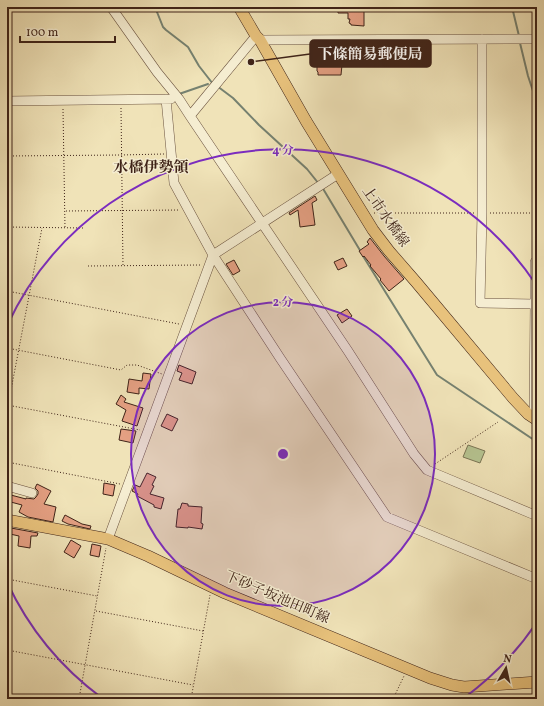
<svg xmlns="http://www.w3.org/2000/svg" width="544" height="706" font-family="Vollkorn,'Noto Serif JP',serif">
<rect width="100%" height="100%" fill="#f0e3b8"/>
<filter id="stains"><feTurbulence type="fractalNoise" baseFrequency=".005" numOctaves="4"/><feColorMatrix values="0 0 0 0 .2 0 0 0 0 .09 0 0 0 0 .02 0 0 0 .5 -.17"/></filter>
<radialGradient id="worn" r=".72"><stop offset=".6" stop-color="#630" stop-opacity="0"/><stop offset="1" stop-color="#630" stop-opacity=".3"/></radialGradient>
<!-- green -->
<path fill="#b6c491" stroke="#7a7454" d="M468,445L485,451L480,463L463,457Z"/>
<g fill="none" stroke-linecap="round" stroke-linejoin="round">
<!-- stream -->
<path stroke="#768170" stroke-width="2" d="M155,7L163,27L166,30L188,47L199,66L213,84
M512,7L519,36
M520,43L528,76L537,103
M217,86L233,98L259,125L307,169L319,184
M179,94L208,84
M322,187L361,252
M363,256L437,375L537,442"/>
</g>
<!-- building -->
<path fill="#e5a083" stroke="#3f2318" d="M338,7H360L364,8V26L351,25V24L349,23L350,19H348V13H338Z
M321,60H324L326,62L330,63V64L342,65L341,75H318V72L317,71V62H320Z
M315,196L317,200L312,203L315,225L300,227L298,210L290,215L289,213Z
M370,238L384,256L404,279L389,291L380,280L381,279L370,266L371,265L364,256L363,257L359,251L369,244L367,242Z
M343,258L347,266L338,270L334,262Z
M234,260L240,271L233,275L226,264Z
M347,309L352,316L342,323L337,315Z
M179,365L196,372L192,384L179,380L182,373L177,371Z
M143,373L151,374L149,389L139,388V394L127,392L129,379L142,381Z
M121,395L126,399L124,402L143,408L137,426L122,421L126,410L116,404Z
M167,414L178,419L172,431L161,426Z
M121,429L136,431L133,443L119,440Z
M147,473L156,477L152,485L154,486L150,494L164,498L161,509L154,507V505L137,496L138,494L132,491L135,485L140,487Z
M104,483L115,485L113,496L103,494Z
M37,484L51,491L44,504L56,507L53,522L28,517L19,512L22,505L7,501V494L26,499V498L34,499L36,497L38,494V491L35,488Z
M182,503L188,504V506L202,507L201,523L203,524L202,529L188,527V528L176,527L178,509H180Z
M65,515L82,524L91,526L90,529L68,524L62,521Z
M11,528L38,533L37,536H31L30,548L18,546L19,536L10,534Z
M71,540L81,546L74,558L64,552Z
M92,544L101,546L99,557L90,555Z"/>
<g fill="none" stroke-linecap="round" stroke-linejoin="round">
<defs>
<path id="minor" d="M111,7L157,72L179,99L190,116L348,351L414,454L427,470L537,516
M482,39V213L480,303L535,304L534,418
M260,40L537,39
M166,99L174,183L213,255L280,358L387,517L537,579
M7,101L171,99
M190,116L256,36
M537,262H535V304H537
M7,486L32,493
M108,539L213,255L338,174"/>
<path id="major" d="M239,7L256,36L260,40L306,121L373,230L389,251L416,282L513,398L528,414L537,420
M7,520L108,539L148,556L225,593L430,678L452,685L464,687L537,682"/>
</defs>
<!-- minor casing -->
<use href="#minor" stroke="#6b5340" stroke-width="10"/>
<!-- major casing -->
<use href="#major" stroke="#3f2318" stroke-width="12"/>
<!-- path -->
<path stroke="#3f2318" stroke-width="1" stroke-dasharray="1 2" stroke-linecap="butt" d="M121,108L123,266
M63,109L65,228
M7,156L121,155L164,154
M66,211L180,210
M374,213H474
M490,213H537
M7,227L83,228
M88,266L201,265
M7,291L179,324
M7,348L121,370L127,365H137L162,374
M7,405L140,430
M7,411L42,228
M7,462L120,484
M435,464L498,422
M7,579L97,596
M96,611L203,631
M7,650L193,685
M79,699L106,548
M191,699L210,595
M393,699L404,676"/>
<!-- minor -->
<use href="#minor" stroke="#f5edd1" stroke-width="9"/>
<!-- major -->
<use href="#major" stroke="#e8c27c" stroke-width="11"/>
</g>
<!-- distance rings -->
<circle cx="283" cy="454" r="152" fill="#7b2cbf" fill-opacity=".12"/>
<g fill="none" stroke="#7b2cbf" stroke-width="2">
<circle cx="283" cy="454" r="152"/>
<path d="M537 622A304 304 0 0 1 464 698M102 698A304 304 0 0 1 7 582M7 326A304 304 0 0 1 537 286"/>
</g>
<g text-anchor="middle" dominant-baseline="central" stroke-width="3" stroke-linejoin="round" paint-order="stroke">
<!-- street labels -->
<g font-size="14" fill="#3f2318" stroke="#f5edd1">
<text transform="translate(385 217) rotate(55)">上市水橋線</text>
<text transform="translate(277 598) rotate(23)">下砂子坂池田町線</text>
</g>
<!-- neighbourhood labels -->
<g font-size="15" font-weight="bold" fill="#3f2318" stroke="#f5edd1">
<text x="151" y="168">水橋伊勢領</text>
</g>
</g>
<circle cx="283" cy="454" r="6" fill="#7b2cbf" stroke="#f5edd1" stroke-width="2"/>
<g font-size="12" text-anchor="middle" font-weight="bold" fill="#7b2cbf" stroke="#f5edd1" stroke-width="3" stroke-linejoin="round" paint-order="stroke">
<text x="283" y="154">4 分</text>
<text x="283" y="306">2 分</text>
</g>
<!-- callouts -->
<path fill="none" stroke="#3f2318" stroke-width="1.5" d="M251 62L310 54"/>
<circle fill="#3f2318" stroke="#f5edd1" stroke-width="1.5" cx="251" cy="62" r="4"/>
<rect fill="#3f2318" stroke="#3f2318" stroke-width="1.5" x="310" y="40" width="121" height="27" rx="4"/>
<g font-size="15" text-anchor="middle" font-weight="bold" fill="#fff">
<text x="370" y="59">下條簡易郵便局</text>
</g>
<!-- margin -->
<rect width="544" height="706" fill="none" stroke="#f0e3b8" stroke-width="24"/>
<rect x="8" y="8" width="528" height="690" fill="none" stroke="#3f2318" stroke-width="2"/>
<rect x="12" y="12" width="520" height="682" fill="none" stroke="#3f2318"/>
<!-- north arrow -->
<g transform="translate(506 668) rotate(9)" stroke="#f5edd1" stroke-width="3" paint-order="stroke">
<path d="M0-3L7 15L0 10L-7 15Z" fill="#3f2318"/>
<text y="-6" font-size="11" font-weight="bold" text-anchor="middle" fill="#3f2318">N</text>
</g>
<!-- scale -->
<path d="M20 36v6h95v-6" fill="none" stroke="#3f2318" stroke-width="2"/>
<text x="26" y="36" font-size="12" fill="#3f2318" stroke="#f5edd1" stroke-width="3" paint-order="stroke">100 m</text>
<rect width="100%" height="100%" filter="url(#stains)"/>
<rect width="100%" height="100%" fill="url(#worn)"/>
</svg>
